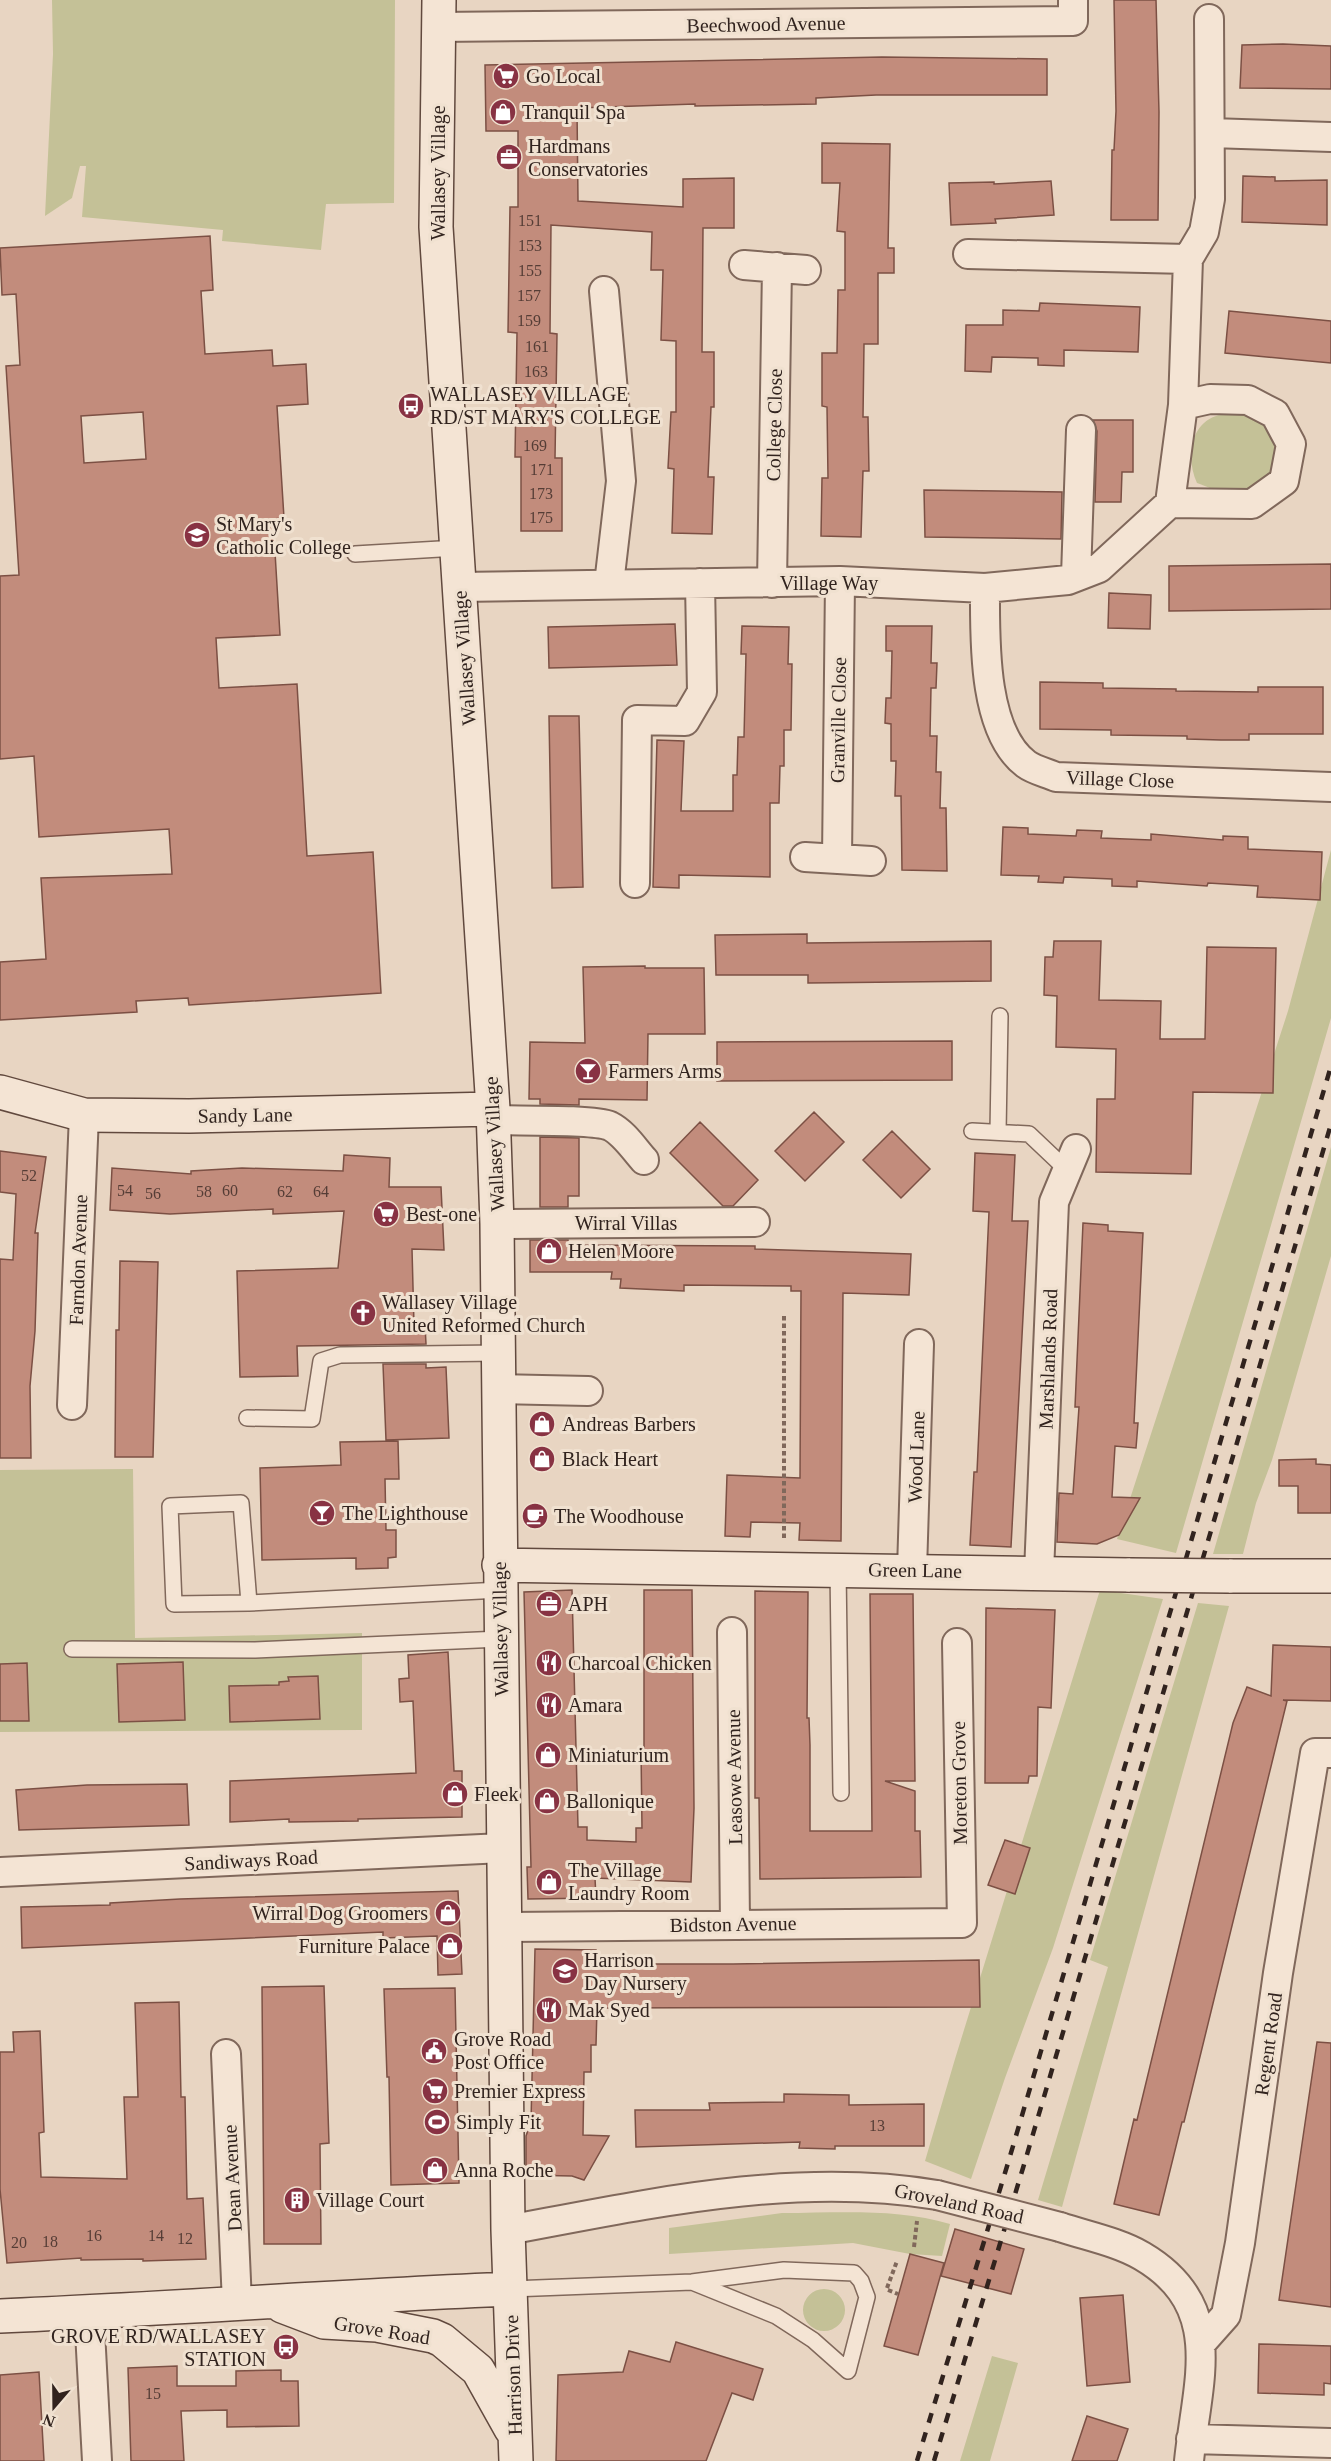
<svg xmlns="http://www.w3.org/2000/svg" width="1331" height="2461" font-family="Georgia,serif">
<rect width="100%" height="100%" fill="#e8d5c2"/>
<!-- green -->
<path fill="#c4c197" d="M52,0H395L394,203L326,204L321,250L222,241L223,230L82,217L86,166H80L72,198L45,216L53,54Z
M1243,413C1257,421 1272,427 1277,443C1288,473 1254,497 1227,494C1218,492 1206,486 1197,483C1186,459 1189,423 1219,415C1226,413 1236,414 1243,413Z
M1331,850V1018L1176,1553L1117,1539L1288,1011Z
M1331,1147V1256L1272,1460L1256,1503L1243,1554H1213Z
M133,1469L135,1638L362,1633V1730L0,1732V1470Z
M1100,1590L1163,1599L1053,1948L1005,2078L971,2179L925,2161L955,2059Z
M1198,1603L1229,1606L1062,2207L1038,2200L1108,1967L1090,1960Z
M782,2213C838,2213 897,2208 950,2224L942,2256L910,2254L853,2243L669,2254V2228Z
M803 2310a21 21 0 1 1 42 0a21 21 0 1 1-42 0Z
M992,2356L1018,2363L990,2461H960Z"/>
<!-- building -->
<path fill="#c28c7c" stroke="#7c5044" stroke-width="1.5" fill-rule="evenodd" d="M1114,0H1156L1159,112L1158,220H1111L1112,150H1114L1116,111Z
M1283,44L1331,46V89L1240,88L1242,45Z
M882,57L1047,59V95H876L816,98V104L695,106V104L577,108L578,201L683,207V179L734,178V228H703L702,352H714V407H711L708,477H714L712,534L672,533L674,469L668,468L671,412H676V341L661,340L663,270H651L652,232L551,225L550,333L557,334L555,458H562V531H521V457H515L517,333L508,332L510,207H518V131H486L485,65Z
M822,143L890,144L888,248H894V273H878V344H864L863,417H868L869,471H863L861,537L821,536L822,478H828L827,407L822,406V353H837L838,290H845V232L837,231L840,183H822Z
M1243,176L1275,177V181L1327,180V225L1242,222Z
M1051,181L1054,215L995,219L996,223L951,225L949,183L994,182V184Z
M210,236L213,290L201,291L205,354L272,350L273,366L306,364L308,404L277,406L284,518L273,519L280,635L216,638L219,688L297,684L307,856L373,852L381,993L189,1005L188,998L136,1001L137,1012L0,1020V962L46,959L41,878L172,874L169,829L39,837L34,756L0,759V576L19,575L6,366L20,365L16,294L2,295L0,248ZM143,412L146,459L84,463L81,416Z
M1040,303L1140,307L1138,352L1064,350V366L1038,365V358L992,357L991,372L965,371L966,325H1003V310L1039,311Z
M1229,311L1331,321V363L1225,353Z
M1093,420H1133V472H1122L1121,502H1095L1097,431Z
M924,490L1062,492L1061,539L925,537Z
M1331,564V609L1169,611V566Z
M1109,593L1151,595L1150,629L1108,628Z
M675,624L677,665L549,668L548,627Z
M742,626L789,627L788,664H792L791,730H784V766H780L779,803H770V877L679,875V888L653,887L657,740L684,741L681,811H733V775H737L738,737H744L746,654H741Z
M886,626H932L931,663H937L936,688H931L930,736H937L936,772H941L940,808H946L947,871L902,870L901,796H895L896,761H891V724L885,723L886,698H891L892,651H886Z
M1040,682L1103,683V688L1176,689V691L1258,692V687H1323V734H1249V740H1221L1187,739V736L1111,735V730L1040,729Z
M549,716H579L583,887L552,888Z
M1003,827L1028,828V834L1076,836L1077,830L1102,831L1101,838L1151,840V834L1223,840V836L1248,837V849L1322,852L1320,900L1257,897L1258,886L1208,883L1207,886L1137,881V887L1112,886V879L1064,877L1063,883L1038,882L1039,876L1001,875Z
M807,934V943L991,941V981L808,983V975H716L715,935Z
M1054,941H1101L1099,1000L1161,1001L1160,1039H1205L1207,947L1276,948L1273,1093L1193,1092L1191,1174L1096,1172L1097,1099H1115L1116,1049L1056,1047L1057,996L1044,995L1045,957H1053Z
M645,966V968H704L705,1034H648L647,1100L579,1099V1105L540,1104V1099H529L530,1042L585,1043L583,967Z
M952,1041V1080L717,1081V1042Z
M814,1112L844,1142L805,1181L775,1151Z
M700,1122L758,1180L733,1206H723L670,1153Z
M892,1131L930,1169L901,1198L863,1160Z
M540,1137L579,1138V1196H568V1207H540Z
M0,1151L46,1157L35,1233H38L35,1331L30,1386L31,1458H0V1259L13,1260L16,1194L0,1192Z
M975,1153L1015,1155L1012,1221H1028L1011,1547L970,1545L974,1472H977L989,1212L973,1211Z
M344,1155L390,1158L389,1187H441L444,1250L412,1249L414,1325H425L426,1344L297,1346L298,1376L240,1377L237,1271L338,1268L344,1211L273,1214V1209L170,1214L110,1210L112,1168L191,1174V1171L242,1168L343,1171Z
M1083,1223L1108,1225V1231L1143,1233L1134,1423H1138L1136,1448L1115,1446L1112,1497L1140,1498L1119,1535L1097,1544L1057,1542L1059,1493L1073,1494L1079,1407H1075Z
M530,1240H568V1245L755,1246V1249L911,1254L909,1295L843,1293L841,1541L799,1540L800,1523L751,1522L750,1537L725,1536L727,1475L800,1478L801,1291H791V1286L684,1285V1291L620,1288L621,1279H611L612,1272H530Z
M120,1261L158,1262L153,1457H115L116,1330H119Z
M383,1364H426V1368L446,1367L449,1438L386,1440Z
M398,1441L399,1479H385L386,1530H396V1557L388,1558V1568L356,1569V1558L262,1560L260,1468L341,1465L340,1442Z
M1316,1459V1464L1331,1465V1513H1298V1486H1279V1460Z
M572,1590L578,1827H587V1840L636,1842V1828H642L641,1749H644V1590H692L694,1808L691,1882L595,1878L596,1898L528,1899L527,1867H531L524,1592Z
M755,1591L808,1592L807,1718H809L810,1745V1831H872L870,1594H913L915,1781H885L915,1791V1831H920L921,1877L760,1879L759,1798H755Z
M986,1608L1055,1610L1051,1708L1038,1707L1037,1776H1029L1028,1783H985Z
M1273,1645L1331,1647V1701L1283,1700L1287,1701L1184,2122H1182L1159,2215L1114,2204L1134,2119L1137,2120L1233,1723L1247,1687L1271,1696Z
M448,1652L454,1771H462V1817L358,1819V1821L289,1822V1819L230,1822V1781L416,1773L413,1701L400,1702L399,1679L409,1678L408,1655Z
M183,1662L185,1720L119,1722L117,1664Z
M27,1663L29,1721H0V1664Z
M318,1676L320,1719L230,1722L229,1686L279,1685V1682L289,1681L288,1677Z
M187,1784L189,1825L19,1830L16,1790L87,1785Z
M1005,1840L1030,1848L1015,1894L988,1885Z
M458,1891L462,1974L438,1975L437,1936L383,1938V1932L22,1948L21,1907L110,1905V1903L180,1899Z
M535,1949L596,1950V1964H733L979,1960L980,2007L597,2008L596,2045H591V2072H584L583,2135L609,2136L584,2180L572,2176L526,2175V2136L531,2122Z
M324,1986L329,2143L320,2144L321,2244H264L262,1987Z
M455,1988L459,2183L391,2185L389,2077H387L384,1989Z
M179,2002L181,2097H185L187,2199L203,2198L206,2259L143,2261V2259L81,2260V2258L7,2263L0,2189V2052H14L13,2032L40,2031L44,2132L39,2133L41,2177L127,2179L124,2097H138L135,2003Z
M1317,2042L1331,2043V2307L1279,2300Z
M784,2094L849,2095V2105L924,2104V2146H835V2149L799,2148L800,2142L636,2147L635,2110H710L709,2103L784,2102Z
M955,2229L1024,2249L1011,2294L941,2276Z
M910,2254L944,2263L918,2355L884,2346Z
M1123,2295L1130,2382L1087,2386L1080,2298Z
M676,2342L763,2369L753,2400L732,2393L706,2461H556L558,2375L623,2372L629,2351L670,2362Z
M1259,2344L1331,2346V2384L1324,2383V2395L1258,2393Z
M177,2366V2386H236V2371L281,2370V2381H298L299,2426L227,2427V2410L181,2411L184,2461H131L128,2368Z
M39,2372L44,2461H0V2375Z
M1087,2416L1128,2429L1117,2461H1072Z"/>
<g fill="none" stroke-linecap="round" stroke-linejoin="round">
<defs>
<path id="lane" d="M355,554L457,548
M972,1131L1029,1134L1067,1170
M998,1132L1000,1016
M247,1418L312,1419L321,1361L340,1355L498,1353
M838,1569L841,1793
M249,1603L241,1503L170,1506L174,1604L249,1603L500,1590
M72,1649L255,1650L500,1639
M511,2289L692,2282L784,2270L854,2273L861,2281L867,2297L848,2371L813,2340L776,2316L692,2282"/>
<path id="street" d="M438,27L1073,21V0
M1211,133L1331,137
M968,254L1188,259
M744,265L806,270
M604,291L621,481L609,584
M1170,503L1252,504L1284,481L1291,444L1275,414L1248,400L1210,399L1183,405
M1076,576L1081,430
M772,583L777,267
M460,587L840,581L985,588L1068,580L1099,568L1170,503L1183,405L1188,259L1204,232L1210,199L1209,19
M985,588C985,637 982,731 1026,764C1034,770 1047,773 1056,777L1331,787
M805,857L871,861
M837,859L840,581
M635,883L637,720L685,721L702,692L700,583
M493,1120C516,1121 594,1119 610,1126C624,1133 634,1149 644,1160
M497,1224L755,1222
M499,1389L588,1391
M72,1405L84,1115
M912,1570L919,1344
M1039,1573L1054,1202L1076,1149
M732,1632L735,1923
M0,1872L503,1848
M504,1927L962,1923L957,1643
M226,2054L237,2303
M1060,2227C1087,2236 1118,2242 1142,2256C1227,2306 1197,2381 1189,2461
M508,2230C648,2204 794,2171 937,2195
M89,2313L97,2461
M1202,2342L1226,2315L1240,2243L1278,1973L1315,1753H1331
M1191,2439L1331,2443"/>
<path id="secondary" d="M439,0L436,227L493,1109L497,1224L508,2230L516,2461
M0,1092L84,1115L189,1116L493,1109
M499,1565L1130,1575
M1229,1576H1331
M282,2306L324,2322L377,2325L433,2336L442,2340L478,2370L511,2429
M0,2316C170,2309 340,2296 511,2289"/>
</defs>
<!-- lane casing -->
<use href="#lane" stroke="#80685b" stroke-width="18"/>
<!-- street casing -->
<use href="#street" stroke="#80685b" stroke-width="32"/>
<!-- secondary casing -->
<use href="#secondary" stroke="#61493e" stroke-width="36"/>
<!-- path -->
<path stroke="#80685b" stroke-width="4" stroke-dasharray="4.5 3" stroke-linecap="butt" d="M784,1538V1313
M914,2247L917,2221
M887,2288L897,2261
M888,2290L898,2294"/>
<!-- lane -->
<use href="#lane" stroke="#f4e4d4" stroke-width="15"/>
<!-- street -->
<use href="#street" stroke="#f4e4d4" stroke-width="28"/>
<!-- secondary -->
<use href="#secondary" stroke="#f4e4d4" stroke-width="33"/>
<!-- rail -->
<path stroke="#31231e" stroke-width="4.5" stroke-dasharray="10 10" stroke-linecap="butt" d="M917,2461L1008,2163L1331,1066
M934,2461L1023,2168L1331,1124"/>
<defs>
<path id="street-bridge" d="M937,2195L1060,2227"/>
<path id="secondary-bridge" d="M1130,1575L1229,1576"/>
</defs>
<!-- street-bridge casing -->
<use href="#street-bridge" stroke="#80685b" stroke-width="32" stroke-linecap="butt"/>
<!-- secondary-bridge casing -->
<use href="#secondary-bridge" stroke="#61493e" stroke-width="36" stroke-linecap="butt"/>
<!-- street-bridge -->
<use href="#street-bridge" stroke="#f4e4d4" stroke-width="28"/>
<!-- secondary-bridge -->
<use href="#secondary-bridge" stroke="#f4e4d4" stroke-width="33"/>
</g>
<!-- icons -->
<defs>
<symbol id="supermarket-disc" viewBox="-11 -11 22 22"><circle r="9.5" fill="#883243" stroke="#f0e1d0"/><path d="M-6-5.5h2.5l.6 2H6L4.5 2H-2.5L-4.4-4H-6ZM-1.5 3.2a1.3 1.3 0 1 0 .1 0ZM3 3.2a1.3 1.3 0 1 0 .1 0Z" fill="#fff"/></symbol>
<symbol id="shop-disc" viewBox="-11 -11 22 22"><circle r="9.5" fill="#883243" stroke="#f0e1d0"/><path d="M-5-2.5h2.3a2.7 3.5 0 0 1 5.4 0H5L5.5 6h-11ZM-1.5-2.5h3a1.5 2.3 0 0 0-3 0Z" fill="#fff"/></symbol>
<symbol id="office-disc" viewBox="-11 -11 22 22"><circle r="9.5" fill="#883243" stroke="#f0e1d0"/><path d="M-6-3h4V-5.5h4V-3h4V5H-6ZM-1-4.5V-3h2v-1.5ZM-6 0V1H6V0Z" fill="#fff"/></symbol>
<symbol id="bus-disc" viewBox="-11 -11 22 22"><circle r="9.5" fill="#883243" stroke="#f0e1d0"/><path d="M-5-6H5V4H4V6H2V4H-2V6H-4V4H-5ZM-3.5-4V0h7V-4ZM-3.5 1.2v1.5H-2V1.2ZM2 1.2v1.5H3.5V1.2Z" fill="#fff"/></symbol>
<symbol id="school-disc" viewBox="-11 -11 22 22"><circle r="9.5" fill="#883243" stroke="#f0e1d0"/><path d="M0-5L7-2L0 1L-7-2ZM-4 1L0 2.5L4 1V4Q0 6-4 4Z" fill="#fff"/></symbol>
<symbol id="bar-disc" viewBox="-11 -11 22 22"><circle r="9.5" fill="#883243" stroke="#f0e1d0"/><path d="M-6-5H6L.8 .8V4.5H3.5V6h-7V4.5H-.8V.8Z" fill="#fff"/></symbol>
<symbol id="church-disc" viewBox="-11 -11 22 22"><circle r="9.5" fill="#883243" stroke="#f0e1d0"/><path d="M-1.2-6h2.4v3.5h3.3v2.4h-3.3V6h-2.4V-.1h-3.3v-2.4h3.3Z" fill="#fff"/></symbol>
<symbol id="cafe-disc" viewBox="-11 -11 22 22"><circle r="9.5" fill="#883243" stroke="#f0e1d0"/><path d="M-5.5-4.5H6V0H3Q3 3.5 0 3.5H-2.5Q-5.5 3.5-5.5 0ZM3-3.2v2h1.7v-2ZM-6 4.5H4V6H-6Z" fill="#fff"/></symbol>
<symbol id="restaurant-disc" viewBox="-11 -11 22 22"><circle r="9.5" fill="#883243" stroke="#f0e1d0"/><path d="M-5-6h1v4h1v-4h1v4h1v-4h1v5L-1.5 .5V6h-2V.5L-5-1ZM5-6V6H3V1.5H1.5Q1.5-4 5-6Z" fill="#fff"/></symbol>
<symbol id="civic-disc" viewBox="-11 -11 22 22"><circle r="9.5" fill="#883243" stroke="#f0e1d0"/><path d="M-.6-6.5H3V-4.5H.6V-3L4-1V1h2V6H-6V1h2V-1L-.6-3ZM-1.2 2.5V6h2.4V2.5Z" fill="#fff"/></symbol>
<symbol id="stadium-disc" viewBox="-11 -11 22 22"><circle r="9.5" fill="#883243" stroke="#f0e1d0"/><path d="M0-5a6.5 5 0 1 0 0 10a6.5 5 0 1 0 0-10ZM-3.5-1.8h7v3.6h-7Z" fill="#fff"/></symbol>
<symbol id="building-disc" viewBox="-11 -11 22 22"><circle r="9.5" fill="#883243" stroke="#f0e1d0"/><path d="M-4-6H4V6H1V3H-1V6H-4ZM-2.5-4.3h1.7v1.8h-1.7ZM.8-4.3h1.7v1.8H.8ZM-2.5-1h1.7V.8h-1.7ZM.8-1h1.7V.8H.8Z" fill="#fff"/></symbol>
</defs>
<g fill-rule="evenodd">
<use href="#supermarket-disc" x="491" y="61" width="30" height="30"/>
<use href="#shop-disc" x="488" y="97" width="30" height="30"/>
<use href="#office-disc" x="494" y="142" width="30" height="30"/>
<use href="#bus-disc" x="396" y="391" width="30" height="30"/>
<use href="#school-disc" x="182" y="520" width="30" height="30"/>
<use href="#bar-disc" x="573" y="1056" width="30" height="30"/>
<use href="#supermarket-disc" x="371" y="1199" width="30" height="30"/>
<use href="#shop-disc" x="534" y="1236" width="30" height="30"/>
<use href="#church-disc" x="348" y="1298" width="30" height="30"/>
<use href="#shop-disc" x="527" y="1409" width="30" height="30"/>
<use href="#shop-disc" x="527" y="1444" width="30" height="30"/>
<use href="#bar-disc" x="307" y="1498" width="30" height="30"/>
<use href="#cafe-disc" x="520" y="1501" width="30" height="30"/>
<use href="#office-disc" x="534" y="1589" width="30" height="30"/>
<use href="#restaurant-disc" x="534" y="1648" width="30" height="30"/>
<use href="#restaurant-disc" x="534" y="1690" width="30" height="30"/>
<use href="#shop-disc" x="533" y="1740" width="30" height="30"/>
<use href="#shop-disc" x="440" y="1779" width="30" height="30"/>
<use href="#shop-disc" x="532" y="1786" width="30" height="30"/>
<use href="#shop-disc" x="534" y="1867" width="30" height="30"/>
<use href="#shop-disc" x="433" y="1898" width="30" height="30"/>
<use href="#shop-disc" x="435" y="1931" width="30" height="30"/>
<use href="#school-disc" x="550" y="1956" width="30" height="30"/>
<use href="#restaurant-disc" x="534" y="1995" width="30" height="30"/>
<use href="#civic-disc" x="419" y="2036" width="30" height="30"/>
<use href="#supermarket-disc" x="420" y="2076" width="30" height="30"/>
<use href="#stadium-disc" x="422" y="2107" width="30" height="30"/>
<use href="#shop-disc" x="420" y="2155" width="30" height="30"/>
<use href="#building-disc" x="282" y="2185" width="30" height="30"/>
<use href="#bus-disc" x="271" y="2332" width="30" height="30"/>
</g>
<g text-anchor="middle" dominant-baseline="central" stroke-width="6" stroke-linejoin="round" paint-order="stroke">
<!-- number labels -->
<g font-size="16" fill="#553d36">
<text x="530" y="220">151</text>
<text x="530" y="245">153</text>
<text x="530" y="270">155</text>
<text x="529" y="295">157</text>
<text x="529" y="320">159</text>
<text x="537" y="346">161</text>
<text x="536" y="371">163</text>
<text x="535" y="445">169</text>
<text x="542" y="469">171</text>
<text x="541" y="493">173</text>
<text x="541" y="517">175</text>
<text x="29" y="1175">52</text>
<text x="125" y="1190">54</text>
<text x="230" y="1190">60</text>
<text x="204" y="1191">58</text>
<text x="285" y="1191">62</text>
<text x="321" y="1191">64</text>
<text x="153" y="1193">56</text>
<text x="877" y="2125">13</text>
<text x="94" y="2235">16</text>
<text x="156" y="2235">14</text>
<text x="185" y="2238">12</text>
<text x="50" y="2241">18</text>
<text x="19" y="2242">20</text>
<text x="153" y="2393">15</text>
</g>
<!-- street labels -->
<g font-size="20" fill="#31231e" stroke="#f0e1d0">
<text transform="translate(766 24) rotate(-1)">Beechwood Avenue</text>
<text transform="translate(438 173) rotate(-90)">Wallasey Village</text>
<text transform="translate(774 425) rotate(-89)">College Close</text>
<text x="829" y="583">Village Way</text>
<text transform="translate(464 658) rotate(-94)">Wallasey Village</text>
<text transform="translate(838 720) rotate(-89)">Granville Close</text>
<text transform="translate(1120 779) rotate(2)">Village Close</text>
<text transform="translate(245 1115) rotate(-1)">Sandy Lane</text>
<text transform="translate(494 1144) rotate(-93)">Wallasey Village</text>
<text x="626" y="1223">Wirral Villas</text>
<text transform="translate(78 1260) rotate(-88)">Farndon Avenue</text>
<text transform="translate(1048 1359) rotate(-88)">Marshlands Road</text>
<text transform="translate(916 1457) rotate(-88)">Wood Lane</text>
<text transform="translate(915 1570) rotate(1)">Green Lane</text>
<text transform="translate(500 1629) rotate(-91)">Wallasey Village</text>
<text transform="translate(734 1777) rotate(-91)">Leasowe Avenue</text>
<text transform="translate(959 1783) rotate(-91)">Moreton Grove</text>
<text transform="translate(251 1860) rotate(-3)">Sandiways Road</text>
<text transform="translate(733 1924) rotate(-1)">Bidston Avenue</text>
<text transform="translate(1268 2044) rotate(-82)">Regent Road</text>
<text transform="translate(232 2178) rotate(-93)">Dean Avenue</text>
<text transform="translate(959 2203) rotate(12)">Groveland Road</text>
<text transform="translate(382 2330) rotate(9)">Grove Road</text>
<text transform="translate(513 2375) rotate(-92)">Harrison Drive</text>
</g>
<!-- poi labels -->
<g font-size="20" fill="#31231e" stroke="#f0e1d0" text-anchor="start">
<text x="526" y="76">Go Local</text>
<text x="522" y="112">Tranquil Spa</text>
<text x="528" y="146">Hardmans<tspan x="528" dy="23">Conservatories</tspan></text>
<text x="430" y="394">WALLASEY VILLAGE<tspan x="430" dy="23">RD/ST MARY'S COLLEGE</tspan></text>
<text x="216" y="524">St Mary's<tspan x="216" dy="23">Catholic College</tspan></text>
<text x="608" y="1071">Farmers Arms</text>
<text x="406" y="1214">Best-one</text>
<text x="568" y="1251">Helen Moore</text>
<text x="382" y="1302">Wallasey Village<tspan x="382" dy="23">United Reformed Church</tspan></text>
<text x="562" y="1424">Andreas Barbers</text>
<text x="562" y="1459">Black Heart</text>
<text x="342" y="1513">The Lighthouse</text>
<text x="554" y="1516">The Woodhouse</text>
<text x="568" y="1604">APH</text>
<text x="568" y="1663">Charcoal Chicken</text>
<text x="568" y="1705">Amara</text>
<text x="568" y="1755">Miniaturium</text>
<text x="474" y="1794">Fleek</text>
<text x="566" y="1801">Ballonique</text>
<text x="568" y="1870">The Village<tspan x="568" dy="23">Laundry Room</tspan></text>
<text x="428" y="1913" text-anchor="end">Wirral Dog Groomers</text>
<text x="430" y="1946" text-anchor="end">Furniture Palace</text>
<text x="584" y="1960">Harrison<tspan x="584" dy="23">Day Nursery</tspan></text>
<text x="568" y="2010">Mak Syed</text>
<text x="454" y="2039">Grove Road<tspan x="454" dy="23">Post Office</tspan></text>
<text x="454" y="2091">Premier Express</text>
<text x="456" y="2122">Simply Fit</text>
<text x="454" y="2170">Anna Roche</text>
<text x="316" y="2200">Village Court</text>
<text x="266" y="2336" text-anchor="end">GROVE RD/WALLASEY<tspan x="266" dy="23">STATION</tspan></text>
</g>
</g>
<!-- north arrow -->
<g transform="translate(54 2407) rotate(200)" stroke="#f0e1d0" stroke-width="4.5" paint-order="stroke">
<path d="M0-4.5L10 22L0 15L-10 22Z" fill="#31231e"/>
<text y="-9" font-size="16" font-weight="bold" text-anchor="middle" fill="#31231e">N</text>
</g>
</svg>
